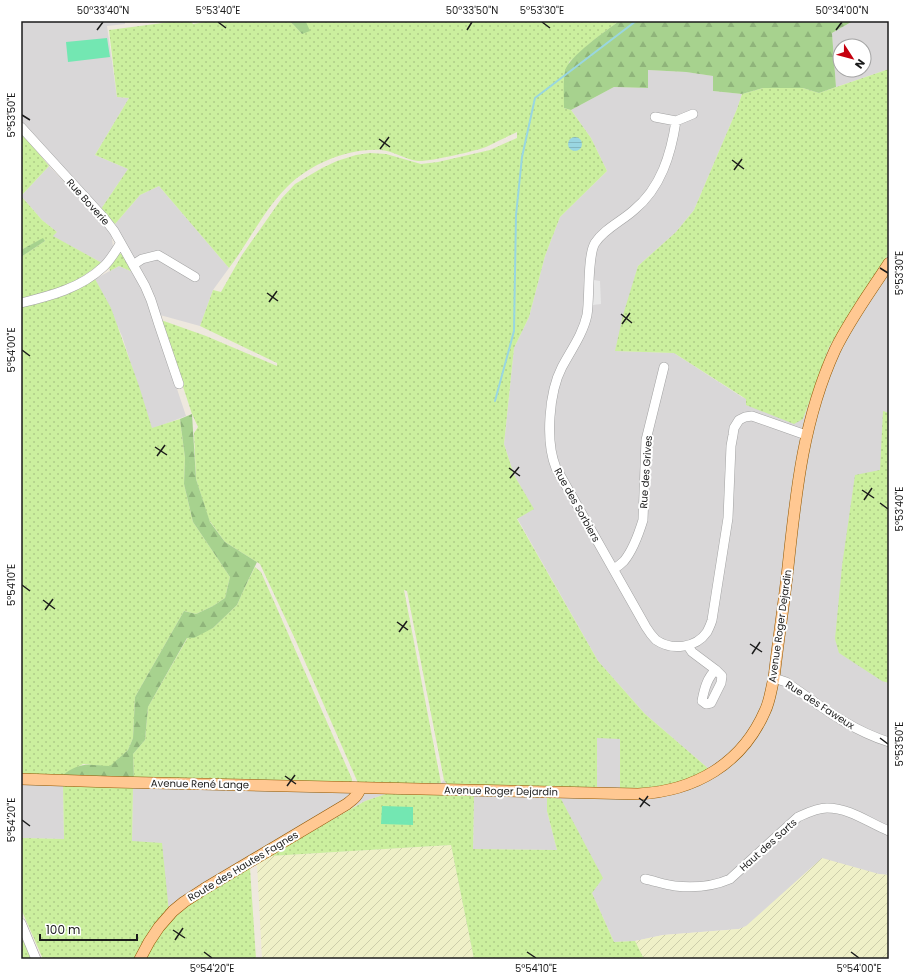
<svg xmlns="http://www.w3.org/2000/svg" width="910" height="980" font-family="Poppins,sans-serif">
<defs>
<pattern id="farmland-furrows" width="10" height="10" patternUnits="userSpaceOnUse"><rect width="10" height="10" fill="#eff0c7"/><path d="M-1 1l2-2M0 10L10 0M9 11l2-2" fill="none" stroke="#cccdaa"/></pattern>
<pattern id="grass-dots" width="8" height="8" patternUnits="userSpaceOnUse"><rect width="8" height="8" fill="#cbef9e"/><path d="M2 2h.1M6 6h.1" fill="none" stroke="#aecc88" stroke-width="1.8" stroke-linecap="round"/></pattern>
<pattern id="forest-firs" width="22" height="20" patternUnits="userSpaceOnUse"><rect width="22" height="20" fill="#a7d28e"/><path d="M5 1l3.5 6h-7zM16 11l3.5 6h-7z" fill="#8fb47a"/></pattern>
<pattern id="water-rules" width="6" height="5" patternUnits="userSpaceOnUse"><rect width="6" height="5" fill="#99d6e1"/><path d="M0 2.5h6" fill="none" stroke="#83b7c0"/></pattern>
</defs>
<rect width="100%" height="100%" fill="#eee8de"/>
<!-- residential -->
<path fill="#d9d7d8" fill-rule="evenodd" d="M21,21H125V24L107,26L117,97L129,98L95,155L128,169L101,209L45,152L21,121Z
M853,21H889V69L836,87L832,33ZM840,46H864V70H840Z
M648,70L686,72L714,76L713,91L742,94L737,109L694,210L676,232L638,266L616,351L674,353L742,397L803,419L829,347L889,253V875L879,874L739,929L663,935L635,941L614,942L592,893L547,811L557,850L473,849L474,796L386,794L365,801L342,813L341,805L169,912L132,841L133,785L441,783L444,780L447,784L597,787V738H620V788L710,770L645,714L598,661L517,518L525,494L514,475L504,444L514,348L529,317L545,256L560,217L607,171L591,138L571,110L614,87L648,88Z
M49,166L111,231L113,247L102,263L52,236L57,232L42,220L21,196Z
M159,186L229,268L213,290L200,326L160,315L115,224L140,195Z
M119,266L135,273L142,284L186,416L152,429L122,336L95,279Z
M21,783L63,784L64,839L21,838Z"/>
<!-- farmland -->
<path fill="url(#farmland-furrows)" d="M451,845L474,959H262L257,864L270,856Z
M822,858L879,874L889,875V959H644L635,941L663,935L739,929L746,926Z"/>
<!-- grass -->
<path fill="url(#grass-dots)" d="M178,21H191L193,24L211,21H290L302,34L306,22L310,21H619L595,39L569,62L564,108L571,110L591,138L607,171L560,217L545,256L529,317L514,348L504,444L514,475L534,509L517,519L598,661L645,714L710,770L684,783L653,790L620,789V739L597,738V787H532L447,784L444,780L407,591L404,590L441,783H358L295,639L260,564L225,542L209,520L196,479L194,433L198,427L192,414L161,320L206,336L277,366V363L200,326L213,290L221,292L242,255L282,198L295,184L322,168L337,161L356,155L370,153L386,154L421,164L438,162L490,150L517,138V132C506,137 497,142 486,147C475,151 429,162 418,161C406,160 394,151 381,150C348,148 310,164 287,187C263,211 249,242 229,268L159,186L140,195L115,224L101,209L128,169L95,155L129,98L117,97L109,30Z
M889,69V253L829,347L803,419L794,424L746,405V399L674,353L615,351L623,315L638,266L676,232L694,210L737,109L742,94L763,88H803L819,93Z
M21,132L49,166L21,196L42,220L57,232L53,236L102,263L70,285L21,299V257L45,241L43,239L21,250Z
M119,253L122,254L135,273L119,266L110,271L109,266Z
M95,279L111,308L139,386L152,428L180,419L185,458L184,484L193,522L230,577L225,598L213,606L196,614L184,611L135,697L133,738L128,750L110,767L83,764L62,776L21,774V306Z
M883,411L889,413V683L882,681L839,653L835,639L842,566L855,475L880,470Z
M255,567L261,572L352,779V783L134,779L133,754L145,740L148,707L188,637L213,628L237,605L245,587Z
M63,784L133,785L132,841L162,843L169,912L138,959H43L21,909V838L64,839Z
M386,794L474,796L473,849L557,850L547,811V797L561,799L603,878L592,893L614,942L635,941L644,959H474L451,845L270,856L351,809L365,801Z
M250,868L256,959H146C163,914 211,891 250,868Z
M21,935L31,959H21Z"/>
<!-- forest -->
<path fill="url(#forest-firs)" d="M290,21H310L306,22L310,31L302,34Z
M619,21H853L832,33L836,87L819,93L803,88H763L742,94L713,91V76L686,72L648,70V88L614,87L571,110L564,108C564,98 563,80 565,71C568,57 607,30 619,21Z
M43,238L45,241L21,257V250Z
M192,414L196,479L210,522L225,542L257,562L245,587L237,605L213,628L194,638H187L148,707L145,740L133,754L134,779L62,776C80,761 88,765 110,766L128,750L133,738L135,697L184,611L196,614L213,606L225,598L230,577L193,522L184,484L185,458L180,419Z"/>
<!-- pitch -->
<path fill="#73e7b2" d="M107,38L110,57L68,62L66,42Z
M382,806L413,807V825L381,824Z"/>
<!-- parking -->
<path fill="#e7e7e7" d="M594,280L600,281L601,304L593,305Z"/>
<!-- water -->
<path fill="url(#water-rules)" d="M568 144a7 7 0 1 1 14 0a7 7 0 1 1-14 0Z"/>
<g fill="none" stroke-linecap="round" stroke-linejoin="round">
<!-- stream -->
<path stroke="#99d6e1" stroke-width="2" d="M495,401L514,331L516,215L522,157L535,98L636,21"/>
<defs>
<path id="minor" d="M655,117L676,121L693,114
M676,121C671,154 661,188 634,210C622,221 604,229 595,243C587,256 590,298 587,315C583,334 571,350 562,367C549,392 545,441 556,468L646,627C649,632 652,636 656,640C672,651 696,648 707,632C709,628 711,624 712,620L728,518L731,446L733,435L734,428L739,420L745,417L752,416L806,435
M21,127L104,218L114,231L145,286L151,300L159,325L179,384
M133,265L142,259L158,255L195,277
M21,303C50,296 81,288 103,267C110,261 115,252 120,244
M614,569C617,567 621,564 624,561C633,550 639,533 643,520L646,440L664,367
M688,646L692,652L716,670C707,677 704,690 702,701L706,704L711,703L721,683L722,676L716,670
M774,678L786,682C819,705 850,730 889,742
M645,879C655,881 665,885 675,886C693,888 714,886 730,879L798,817C807,813 817,808 827,808C850,808 869,823 889,831
M21,923L36,959"/>
<path id="major" d="M21,779L111,782L638,794C695,791 742,764 765,711C770,701 771,689 774,678C778,641 784,604 788,567C796,492 803,420 835,350C850,319 871,291 889,263
M140,959L149,942L159,927L173,911L184,902L204,889L347,804C352,800 359,795 360,788"/>
</defs>
<!-- minor casing -->
<use href="#minor" stroke="#a2a2a2" stroke-width="10"/>
<!-- major casing -->
<use href="#major" stroke="#915700" stroke-width="12"/>
<!-- minor -->
<use href="#minor" stroke="#fff" stroke-width="9"/>
<!-- major -->
<use href="#major" stroke="#ffc892" stroke-width="11"/>
</g>
<!-- ticks -->
<path fill="none" stroke="#1b1b1b" stroke-width="1.5" d="M218,22L226,28M542,22L550,28M97,30L103,22M467,30L472,22M836,30L842,22M22,115L30,120M379,139L390,147M380,149L389,137M732,160L744,169M734,170L742,159M880,268L888,273M267,293L278,301M269,302L277,291M621,314L632,323M622,324L630,313M22,350L30,356M155,447L167,455M157,456L165,445M509,468L520,476M510,478L519,467M862,490L874,498M864,500L872,488M880,503L888,509M22,585L30,591M43,600L55,609M45,610L53,599M397,622L408,630M399,632L407,621M750,644L762,652M752,654L760,642M880,738L888,744M285,776L296,784M287,786L295,775M639,798L650,806M640,807L648,796M22,820L30,826M173,930L185,938M175,940L183,928M204,952L212,958M527,952L536,958M851,952L859,958"/>
<g text-anchor="middle" dominant-baseline="central" stroke-width="4" stroke-linejoin="round" paint-order="stroke">
<!-- street labels -->
<g font-size="10" fill="#1b1b1b" stroke="#fff">
<text transform="translate(88 202) rotate(48)">Rue Boverie</text>
<text transform="translate(646 472) rotate(-86)">Rue des Grives</text>
<text transform="translate(577 505) rotate(61)">Rue des Sorbiers</text>
<text transform="translate(780 626) rotate(-82)">Avenue Roger Dejardin</text>
<text transform="translate(820 705) rotate(33)">Rue des Faweux</text>
<text transform="translate(200 784) rotate(1)">Avenue René Lange</text>
<text transform="translate(501 791) rotate(1)">Avenue Roger Dejardin</text>
<text transform="translate(768 845) rotate(-42)">Haut des Sarts</text>
<text transform="translate(243 866) rotate(-31)">Route des Hautes Fagnes</text>
</g>
</g>
<!-- border -->
<rect width="910" height="980" fill="none" stroke="#ffffff" stroke-width="44"/>
<!-- north arrow -->
<g transform="translate(852 58) rotate(126)"><circle r="19" fill="#ffffff" stroke="#a4a4a4"/>
<path d="M0-3L7 15L0 10L-7 15Z" fill="#c5000e"/>
<text y="-6" font-size="11" font-weight="bold" text-anchor="middle" fill="#1b1b1b">N</text>
</g>
<!-- scale -->
<path d="M40 934v6h97v-6" fill="none" stroke="#1b1b1b" stroke-width="2"/>
<text x="46" y="934" font-size="12" fill="#1b1b1b" stroke="#ffffff" stroke-width="3" paint-order="stroke">100 m</text>
<rect x="22" y="22" width="866" height="936" fill="none" stroke="#1b1b1b" stroke-width="1.5"/>
<g font-size="10" text-anchor="middle" fill="#1b1b1b">
<text x="103" y="14">50°33'40"N</text>
<text x="218" y="14">5°53'40"E</text>
<text x="472" y="14">50°33'50"N</text>
<text x="542" y="14">5°53'30"E</text>
<text x="842" y="14">50°34'00"N</text>
<text transform="translate(11 115) rotate(-90)" y="4">5°53'50"E</text>
<text transform="translate(899 273) rotate(-90)" y="4">5°53'30"E</text>
<text transform="translate(11 350) rotate(-90)" y="4">5°54'00"E</text>
<text transform="translate(899 509) rotate(-90)" y="4">5°53'40"E</text>
<text transform="translate(11 585) rotate(-90)" y="4">5°54'10"E</text>
<text transform="translate(899 744) rotate(-90)" y="4">5°53'50"E</text>
<text transform="translate(11 820) rotate(-90)" y="4">5°54'20"E</text>
<text x="212" y="972">5°54'20"E</text>
<text x="536" y="972">5°54'10"E</text>
<text x="859" y="972">5°54'00"E</text>
</g>
</svg>
